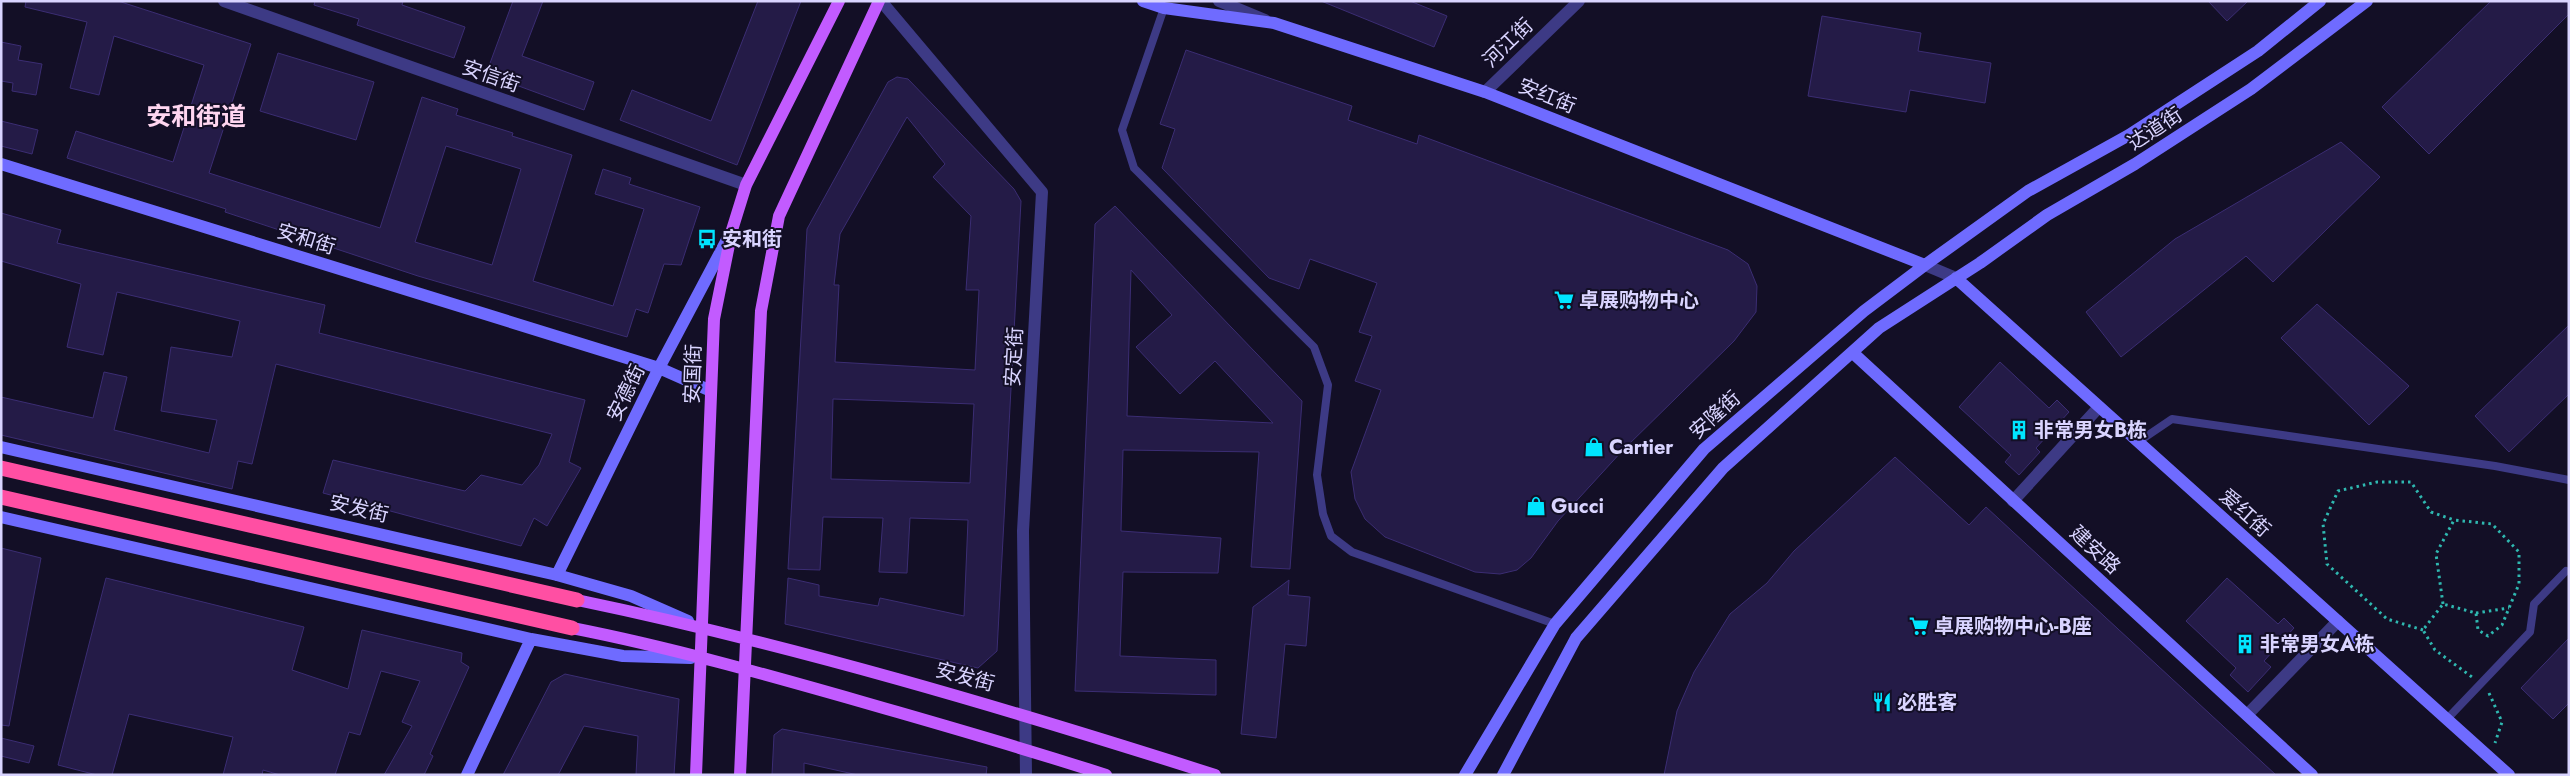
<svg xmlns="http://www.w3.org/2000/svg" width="2570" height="776" font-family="Jost,'Noto Sans SC',sans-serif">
<rect width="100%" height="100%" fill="#130f26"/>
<!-- building -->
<path fill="#241b47" stroke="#3b2d73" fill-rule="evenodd" d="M26,1H118L251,44L209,173L380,228L422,97L458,109L456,115L513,133L512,136L572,155L533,281L613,306L644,209L595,194L603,169L631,178L629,184L700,207L681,265L664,264L648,313L636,309L627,337L418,276L225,212L226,209L67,158L76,131L173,162L204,65L114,36L99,95L70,88L87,22L25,7ZM446,146L521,169L492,265L415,242Z
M315,1H403L402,5L465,27L454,58L357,25L359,19L314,5Z
M513,1H543L522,56L594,82L584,110L486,74Z
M758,1H801L737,165L620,120L632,90L711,121Z
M1321,1H1410L1447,16L1434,47Z
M2208,1H2248L2227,21Z
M2491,1H2569V14L2429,154L2382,107Z
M1822,16L1921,33L1918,51L1991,63L1985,103L1910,90L1906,112L1808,96Z
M1,42L21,46L18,60L42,64L36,95L12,91L13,83L1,81Z
M1186,50L1352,106L1348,120L1417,144L1419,135L1728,250L1748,264L1757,286L1756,312L1734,341L1623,450L1558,521L1531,558L1517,570L1500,574L1475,572L1385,537L1365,519L1355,499L1351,472L1381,390L1355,381L1372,336L1359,332L1377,283L1310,259L1299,289L1269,278L1162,168L1175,129L1160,124Z
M278,53L374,82L356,140L260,111Z
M897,77L908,79L1014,189L1021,201L997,651L978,668L785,624L788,578L819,585V596L878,606L880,598L964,616L968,520L910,518L907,573L879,572L883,518L823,517L820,570L788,569L807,229L888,82ZM907,117L945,164L933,177L971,216L966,290H979L975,370L835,362L839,285H834L840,234ZM833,399L974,404L970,483L831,479Z
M1,121L38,130L32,154L1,146Z
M2341,142L2380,177L2273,282L2246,256L2121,357L2086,312L2175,239Z
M1115,206L1302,401L1290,569L1251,567L1259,452L1123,450L1121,531L1221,538L1218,573L1123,572L1120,656L1216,660V695L1075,691L1095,224ZM1131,270L1172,315L1136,347L1180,394L1215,361L1273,423L1127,416Z
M1,213L61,230L57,243L325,305L319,333L585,400L569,462L581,468L547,526L534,518L521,546L323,493L333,460L465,491L481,475L522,485L539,465L552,434L276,364L252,464L238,461L232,489L1,435V397L93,418L104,372L127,377L114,430L209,453L217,420L161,411L171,347L232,357L240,321L117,292L103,355L67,347L81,284L1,261Z
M2317,304L2409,386L2369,425L2281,338Z
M2569,325V394L2509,452L2475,416Z
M2000,362L2049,408L2057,400L2069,412L2036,448L2040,452L2019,475L2005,462L2011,455L1959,407Z
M1895,457L1969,525L1986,507L2276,775H1664L1677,711L1694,672L1730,614L1767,583L1794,551Z
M1,548L41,558L9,726L1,725Z
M106,578L304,627L292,670L348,689L362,630L462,653L461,662L469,667L430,754L433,756L424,775H384L412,726L402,722L420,681L381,671L360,735L349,732L335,775H280L263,770L262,775H223L233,737L129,714L112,775H97L58,765Z
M2227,578L2278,624L2284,618L2294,628L2264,661L2271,667L2248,692L2230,675L2236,668L2186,621Z
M1289,580L1288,595L1310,597L1306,646L1285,644L1276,738L1241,734L1253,607Z
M2569,638V703L2553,719L2521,688Z
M565,674L679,699L674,775H636L638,736L584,726L558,775H503L551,682Z
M782,729L987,767L986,775H858L804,763V775H772L774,735Z
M1,738L34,746L29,763L1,756Z"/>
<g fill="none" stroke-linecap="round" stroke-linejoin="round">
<!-- path -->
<path stroke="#2fb8b0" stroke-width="3" stroke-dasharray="2.5 4" stroke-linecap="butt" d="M2443,604L2436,554L2454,520L2492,524L2519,552V584L2502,625L2488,636L2478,630L2476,613L2443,604L2423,630L2435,650L2472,677
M2476,613L2509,608
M2423,630L2387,619L2327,564L2323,524L2338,491L2377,482H2411L2431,512L2454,520
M2489,693L2502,722L2495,743"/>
<!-- lane -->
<path stroke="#3d3a85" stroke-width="8" d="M1164,8L1122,130L1134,168L1314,347L1328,385L1317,475L1323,514L1331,536L1352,552L1555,624
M2138,442L2172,419L2495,466L2569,480
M2447,719L2530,632L2534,604L2566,571"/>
<!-- street -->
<path stroke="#3d3a85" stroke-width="12" d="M224,1L746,185
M881,1L1042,192L1023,531L1026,775
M1219,1L1265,20
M1485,92L1579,1
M1925,265L1956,278
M2013,501L2099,407
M2247,715L2338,621"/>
<!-- secondary -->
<path stroke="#6f6bff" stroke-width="12" d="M1143,1L1164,8L1274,23L1485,92L1925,265
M1,164L659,368L711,391
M1956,278L2509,775
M1853,353L2312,775
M1,447L557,575L631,596L688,621
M1,517L531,639L623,656L691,658
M557,575L659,368L730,234
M467,775L531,639
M1465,775L1555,624L1704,449L1864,311L1925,265L2028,191L2129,135L2258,51L2320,1
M1503,775L1576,638L1723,468L1879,328L1980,263L2047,215L2135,164L2251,89L2367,1"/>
<!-- primary -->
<path stroke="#c25bff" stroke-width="12" d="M577,600C793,645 1005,708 1215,775
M572,628C669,647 764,674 859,701C942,725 1024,748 1106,775
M696,775L714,319L732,230L746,185L839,1
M740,775L761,311L779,216L879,1"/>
<!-- highway -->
<path stroke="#ff4fa3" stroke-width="15" d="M1,468L577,600
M1,497L572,628"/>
</g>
<!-- icons -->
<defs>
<symbol id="bus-bare" viewBox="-9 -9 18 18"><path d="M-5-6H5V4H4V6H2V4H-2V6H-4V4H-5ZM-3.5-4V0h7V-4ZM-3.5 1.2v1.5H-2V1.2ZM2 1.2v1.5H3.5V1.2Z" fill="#00e5ff" stroke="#130f26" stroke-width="2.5" paint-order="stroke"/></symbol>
<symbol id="supermarket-bare" viewBox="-9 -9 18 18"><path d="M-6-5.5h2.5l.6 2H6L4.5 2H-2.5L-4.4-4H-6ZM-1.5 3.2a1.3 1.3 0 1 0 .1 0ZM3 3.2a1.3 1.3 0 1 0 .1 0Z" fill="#00e5ff" stroke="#130f26" stroke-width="2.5" paint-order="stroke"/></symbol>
<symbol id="building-bare" viewBox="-9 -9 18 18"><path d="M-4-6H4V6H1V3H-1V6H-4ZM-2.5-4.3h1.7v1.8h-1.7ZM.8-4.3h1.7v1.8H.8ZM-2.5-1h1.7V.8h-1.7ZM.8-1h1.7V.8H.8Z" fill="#00e5ff" stroke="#130f26" stroke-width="2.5" paint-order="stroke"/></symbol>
<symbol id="shop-bare" viewBox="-9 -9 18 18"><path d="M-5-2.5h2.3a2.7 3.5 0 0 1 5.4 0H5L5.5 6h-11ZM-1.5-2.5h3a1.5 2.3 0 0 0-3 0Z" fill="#00e5ff" stroke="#130f26" stroke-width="2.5" paint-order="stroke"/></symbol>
<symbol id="restaurant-bare" viewBox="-9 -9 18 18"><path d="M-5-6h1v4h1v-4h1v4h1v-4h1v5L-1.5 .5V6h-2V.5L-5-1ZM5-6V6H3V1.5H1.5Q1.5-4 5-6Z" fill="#00e5ff" stroke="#130f26" stroke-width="2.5" paint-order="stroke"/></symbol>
</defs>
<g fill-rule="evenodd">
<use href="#bus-bare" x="693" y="225" width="28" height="28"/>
<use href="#supermarket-bare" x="1550" y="286" width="28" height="28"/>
<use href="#building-bare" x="2005" y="416" width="28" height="28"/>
<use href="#shop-bare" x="1580" y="433" width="28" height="28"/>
<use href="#shop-bare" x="1522" y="492" width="28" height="28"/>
<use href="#supermarket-bare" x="1905" y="612" width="28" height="28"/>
<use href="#building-bare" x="2231" y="630" width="28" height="28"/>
<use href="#restaurant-bare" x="1868" y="688" width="28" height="28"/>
</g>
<g text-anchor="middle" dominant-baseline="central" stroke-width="4" stroke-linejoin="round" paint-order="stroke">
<!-- street labels -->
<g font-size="20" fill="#d9d4ff" stroke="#130f26">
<text transform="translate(1508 43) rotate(-44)">河江街</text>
<text transform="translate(491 76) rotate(19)">安信街</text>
<text transform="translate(1547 96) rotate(22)">安红街</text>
<text transform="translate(2155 129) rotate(-33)">达道街</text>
<text transform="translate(306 239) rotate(17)">安和街</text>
<text transform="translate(1014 357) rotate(-87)">安定街</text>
<text transform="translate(693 374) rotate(-88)">安国街</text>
<text transform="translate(626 393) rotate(-64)">安德街</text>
<text transform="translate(1715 415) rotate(-42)">安隆街</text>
<text transform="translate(359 509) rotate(13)">安发街</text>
<text transform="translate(2245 513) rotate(42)">爱红街</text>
<text transform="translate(2095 550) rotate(43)">建安路</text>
<text transform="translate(965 677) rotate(15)">安发街</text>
</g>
<!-- poi labels -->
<g font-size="20" font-weight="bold" fill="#d9d4ff" stroke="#130f26" text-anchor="start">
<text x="722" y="239">安和街</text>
<text x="1579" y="300">卓展购物中心</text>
<text x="2034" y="430">非常男女B栋</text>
<text x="1609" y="447">Cartier</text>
<text x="1551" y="506">Gucci</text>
<text x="1934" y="626">卓展购物中心-B座</text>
<text x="2260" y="644">非常男女A栋</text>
<text x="1897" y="702">必胜客</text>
</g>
<!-- district labels -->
<g font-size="25" font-weight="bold" fill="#ffd6f0" stroke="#130f26">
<text x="196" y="116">安和街道</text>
</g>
</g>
<!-- border -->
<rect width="2570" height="776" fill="none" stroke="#d9d4ff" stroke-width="5"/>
</svg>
